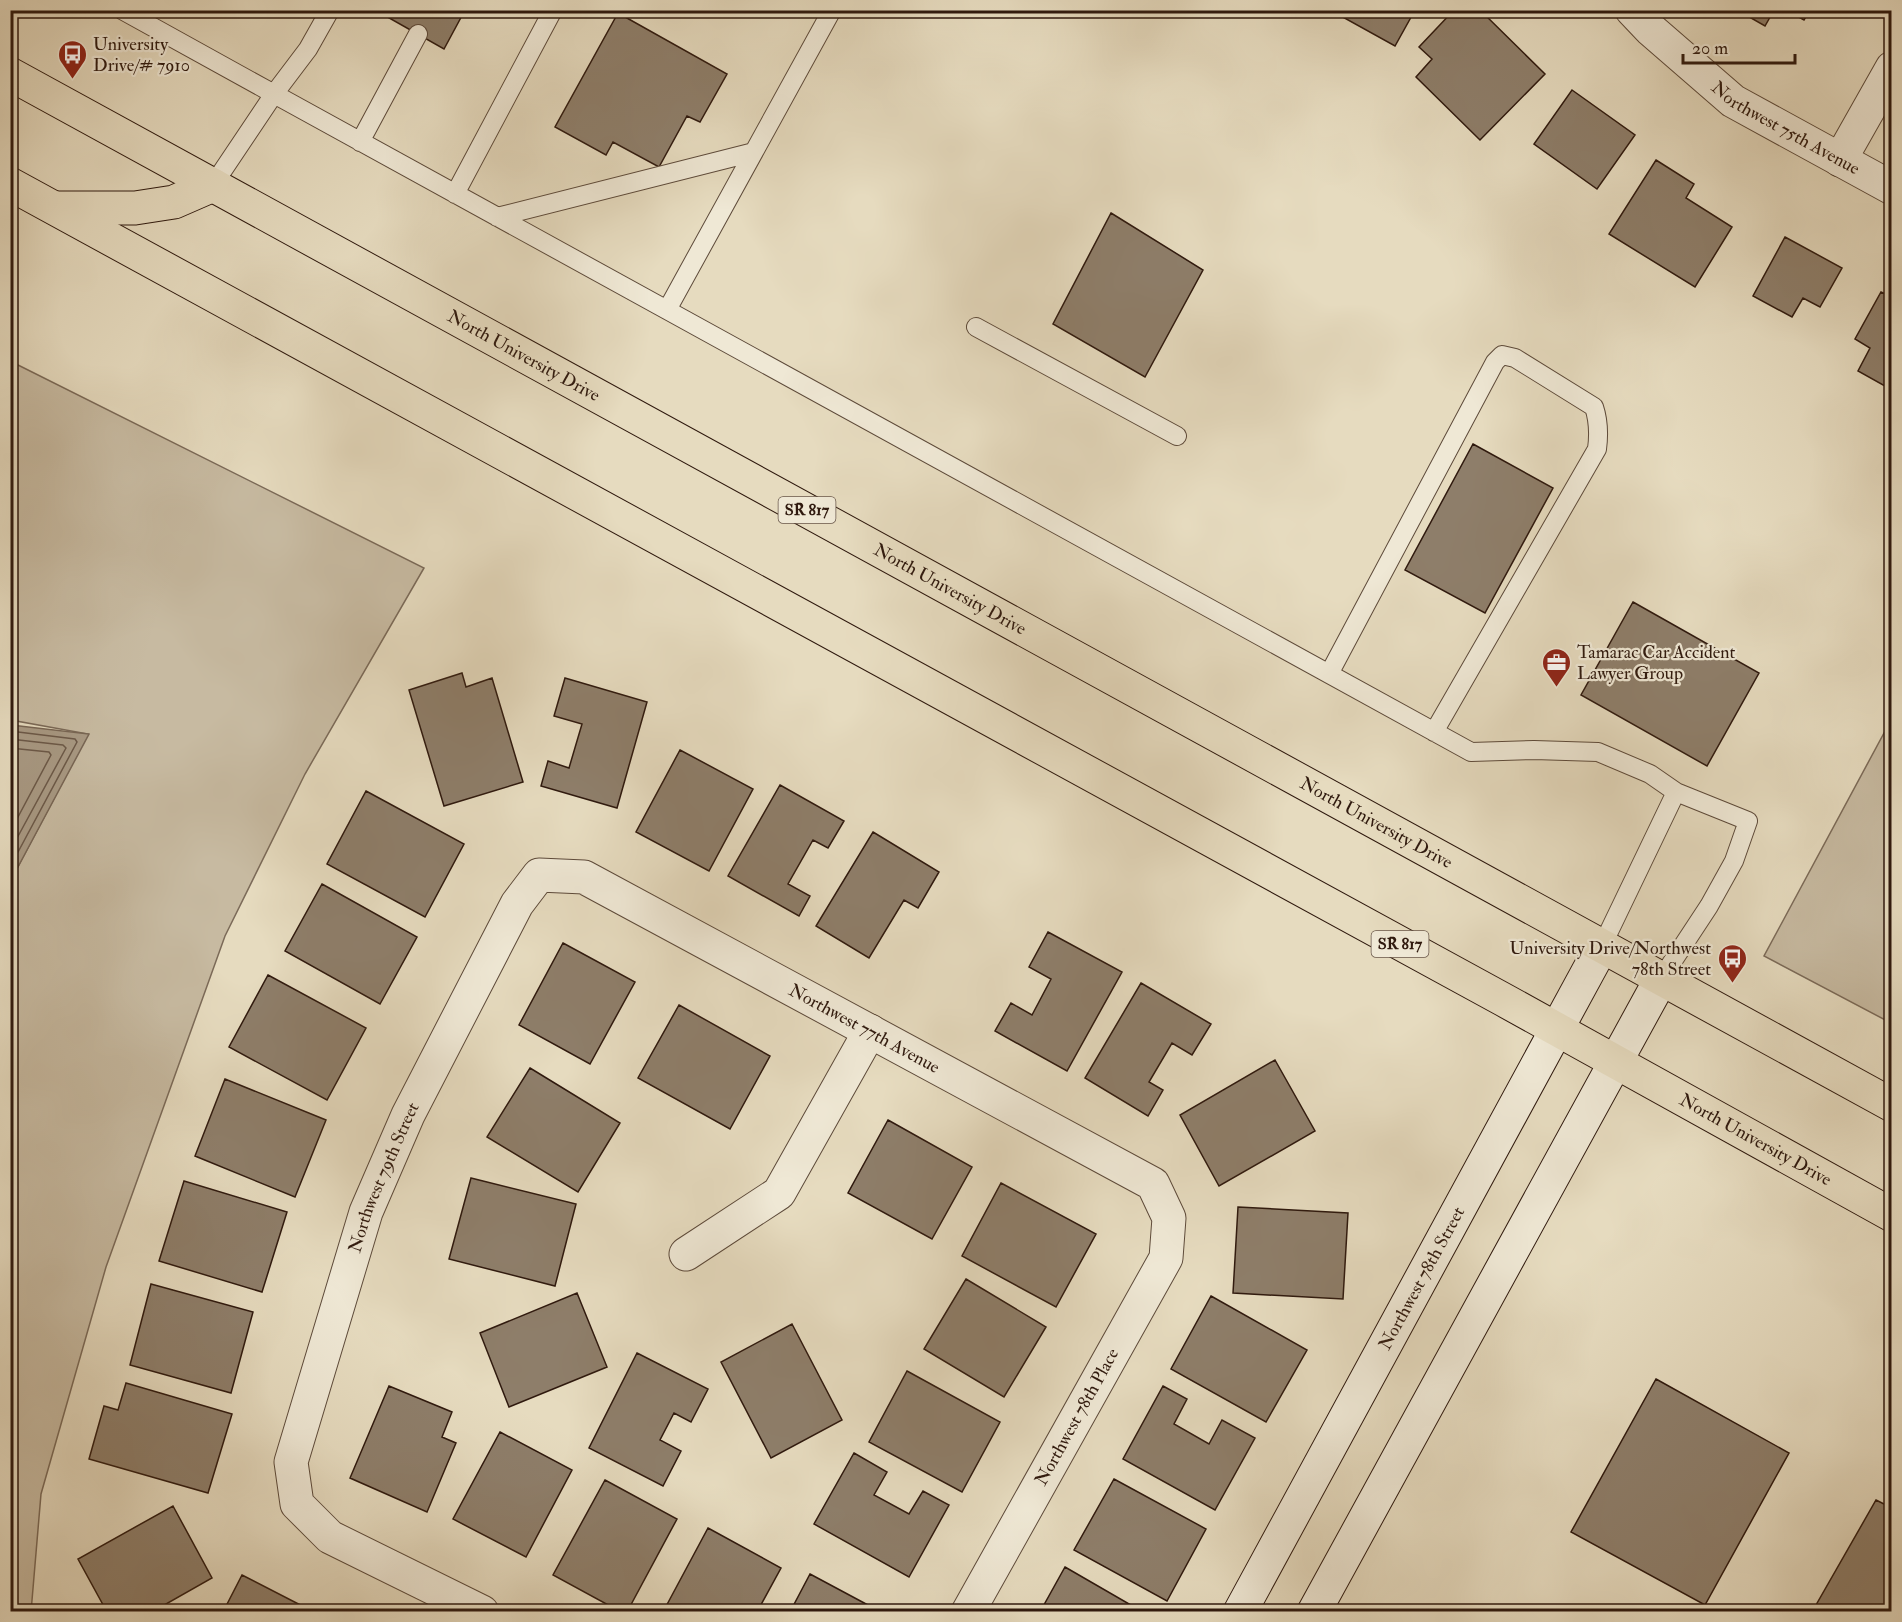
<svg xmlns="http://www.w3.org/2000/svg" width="1902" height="1622" font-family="'IM FELL Double Pica',serif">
<rect width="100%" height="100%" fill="#e6dbbf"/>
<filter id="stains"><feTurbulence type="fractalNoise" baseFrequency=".00333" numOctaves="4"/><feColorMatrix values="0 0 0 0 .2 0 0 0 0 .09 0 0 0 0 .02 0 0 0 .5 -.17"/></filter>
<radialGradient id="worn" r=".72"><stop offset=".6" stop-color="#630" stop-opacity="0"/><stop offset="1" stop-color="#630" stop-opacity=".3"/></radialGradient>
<!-- green -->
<path fill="#c7baa1" stroke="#7b6a58" stroke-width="1.5" d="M10,361L424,568L305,774L225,936L106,1267L41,1494L31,1612L10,1611L11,880L88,734L11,720Z
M1891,720V1023L1764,956Z"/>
<!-- water -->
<path fill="#a89983" stroke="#786654" stroke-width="1.5" d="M11,725L89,734L11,880L10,725Z"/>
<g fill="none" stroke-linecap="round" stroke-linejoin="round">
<!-- shore -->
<path stroke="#6c5948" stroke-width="1.5" d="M10,731L75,739L77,742L10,867
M10,739L63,745L66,748L10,851
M10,748L49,752L51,755L10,832"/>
</g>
<!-- building -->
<path fill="#8e7e6a" stroke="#2f190e" stroke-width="1.5" d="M375,10H465L444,49Z
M1330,10H1415L1395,46Z
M1454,10H1480L1545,74L1480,140L1416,77L1432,59L1419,47Z
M1737,10H1774L1765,26Z
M1786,10H1810L1804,20Z
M618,13L727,74L700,122L687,116L659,167L613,142L606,155L555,127Z
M1572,90L1635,135L1597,189L1534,144Z
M1656,160L1694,184L1686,198L1732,227L1695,287L1609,234Z
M1111,213L1203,270L1145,377L1053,324Z
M1785,237L1842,268L1820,307L1803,298L1792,317L1753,296Z
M1881,292L1892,297V390L1858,371L1870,348L1855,339Z
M1473,444L1553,488L1485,613L1405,570Z
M1633,602L1759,673L1707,766L1581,695Z
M462,673L466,687L492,678L523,782L444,806L409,690Z
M565,678L647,702L617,808L541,786L548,761L569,768L582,724L554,716Z
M680,750L753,789L709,871L636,832Z
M780,785L844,821L828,848L813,840L788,884L810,896L799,916L728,876Z
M366,791L464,844L425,917L327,864Z
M873,832L939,872L918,908L904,900L869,958L816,926Z
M322,884L417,937L380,1004L285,951Z
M1048,932L1122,972L1067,1071L995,1031L1011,1003L1032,1015L1051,979L1029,967Z
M563,943L635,982L590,1064L519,1025Z
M268,975L366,1028L327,1100L229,1047Z
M1141,983L1211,1024L1192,1055L1172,1043L1149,1082L1163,1090L1148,1116L1085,1078Z
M679,1005L770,1056L730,1129L638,1078Z
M1275,1060L1315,1131L1219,1186L1180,1115Z
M530,1068L620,1123L578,1192L487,1137Z
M225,1079L326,1120L295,1197L195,1156Z
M888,1120L972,1167L932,1239L848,1193Z
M471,1178L576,1204L555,1286L449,1259Z
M184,1181L287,1212L262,1292L159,1261Z
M1001,1183L1096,1234L1056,1307L962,1256Z
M1238,1207L1348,1213L1343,1299L1233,1293Z
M966,1279L1046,1327L1004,1397L924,1349Z
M151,1284L253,1312L231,1393L130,1365Z
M577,1293L607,1367L509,1407L480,1333Z
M1211,1296L1307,1350L1266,1422L1171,1369Z
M792,1324L842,1420L771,1458L721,1362Z
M637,1353L708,1389L691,1422L674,1413L660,1440L681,1451L663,1486L589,1448Z
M907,1371L1000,1422L962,1492L869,1442Z
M1656,1379L1789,1453L1705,1605L1571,1532Z
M126,1383L232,1414L208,1493L89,1459L104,1406L118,1410Z
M389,1386L452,1412L442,1437L456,1443L427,1512L350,1478Z
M1163,1386L1187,1399L1174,1424L1209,1444L1222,1420L1255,1438L1215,1510L1123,1459Z
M500,1432L572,1470L526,1557L453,1519Z
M854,1453L887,1472L874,1495L909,1514L923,1491L949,1505L909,1577L814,1524Z
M1114,1479L1206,1529L1167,1601L1074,1550Z
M605,1480L677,1519L627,1612H621L553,1575Z
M1876,1500L1892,1508V1612H1812Z
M173,1506L212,1578L152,1612H107L78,1559Z
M708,1528L781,1568L757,1612H663Z
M1065,1567L1143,1612H1040Z
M810,1574L881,1612H790Z
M242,1575L314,1612H223Z"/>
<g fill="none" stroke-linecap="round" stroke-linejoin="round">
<defs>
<path id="lane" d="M122,10L274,94L213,185
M330,10L308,49L274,94L1471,752L1534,750L1598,752L1650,774L1676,792L1748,821L1734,861L1709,906L1661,979
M360,142L418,34
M455,194L553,10
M497,217L754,152
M667,310L832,10
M976,327L1177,436
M1329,674L1495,362L1502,355L1515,358L1594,407C1599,422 1599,434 1597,449L1434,732
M1602,946L1676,792"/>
<g id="street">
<path id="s1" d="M1632,10L1650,29L1733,101L1892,188"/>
<path d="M1840,160L1892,68"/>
<path d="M686,1254L779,1193L870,1031"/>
<path id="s2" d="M482,1612L330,1537L297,1504L291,1462L366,1212L408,1115L517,904L539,875L584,877L1153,1184L1169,1218L1166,1258L968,1612"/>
</g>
<g id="secondary">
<path id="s3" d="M1240,1612L1602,946"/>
<path d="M1314,1612L1661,979"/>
</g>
<g id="primary">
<path id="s4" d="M10,74L1892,1105"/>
<path id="s5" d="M10,184L1504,1000L1892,1215"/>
<path d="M58,208H135L174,202L213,185"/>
</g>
</defs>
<!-- lane casing -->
<use href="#lane" stroke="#5d4a3a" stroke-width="20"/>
<!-- street casing -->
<use href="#street" stroke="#5d4a3a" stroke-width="35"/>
<!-- secondary casing -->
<use href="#secondary" stroke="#2f190e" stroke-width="35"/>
<!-- primary casing -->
<use href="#primary" stroke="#2f190e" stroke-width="35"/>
<!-- lane -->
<use href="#lane" stroke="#efe8d5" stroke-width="18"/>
<!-- street -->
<use href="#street" stroke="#efe8d5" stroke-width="33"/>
<!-- secondary -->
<use href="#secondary" stroke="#efe8d5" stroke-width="33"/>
<!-- primary -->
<use href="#primary" stroke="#e6dbbf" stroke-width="33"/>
</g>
<!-- icons -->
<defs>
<symbol id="bus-pin" viewBox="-11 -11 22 30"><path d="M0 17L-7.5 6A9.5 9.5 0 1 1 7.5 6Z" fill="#8f2418" stroke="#efe8d5"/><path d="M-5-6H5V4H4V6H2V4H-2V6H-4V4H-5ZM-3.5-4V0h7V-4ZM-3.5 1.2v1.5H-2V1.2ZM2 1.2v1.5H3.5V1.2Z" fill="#fff"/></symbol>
<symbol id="office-pin" viewBox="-11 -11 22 30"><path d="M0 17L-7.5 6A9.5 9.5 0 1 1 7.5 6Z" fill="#8f2418" stroke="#efe8d5"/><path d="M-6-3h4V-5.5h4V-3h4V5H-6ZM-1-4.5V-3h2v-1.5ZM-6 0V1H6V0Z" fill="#fff"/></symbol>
</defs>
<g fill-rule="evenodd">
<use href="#bus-pin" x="56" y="38" width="33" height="45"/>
<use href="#office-pin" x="1540" y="646" width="33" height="45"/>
<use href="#bus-pin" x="1716" y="942" width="33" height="45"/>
</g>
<g text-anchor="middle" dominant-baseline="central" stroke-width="4.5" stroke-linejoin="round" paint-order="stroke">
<!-- shield labels -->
<g fill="#efe8d5" stroke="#69574a" stroke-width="1.5">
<rect x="778.5" y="497" width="57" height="26" rx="4.5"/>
<rect x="1371.5" y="931" width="57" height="26" rx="4.5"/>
</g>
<g font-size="16" font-weight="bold" fill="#2f190e">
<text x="807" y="510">SR 817</text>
<text x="1400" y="944">SR 817</text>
</g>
<!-- poi labels -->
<g font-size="18" fill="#2f190e" stroke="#efe8d5" text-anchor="start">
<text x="93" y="44">University<tspan x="93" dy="21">Drive/# 7910</tspan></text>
<text x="1577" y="652">Tamarac Car Accident<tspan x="1577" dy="21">Lawyer Group</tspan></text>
<text x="1711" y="948" text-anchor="end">University Drive/Northwest<tspan x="1711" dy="21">78th Street</tspan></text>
</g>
<!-- street labels -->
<g font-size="18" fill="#2f190e" stroke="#efe8d5">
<text stroke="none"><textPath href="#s1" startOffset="195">Northwest 75th Avenue</textPath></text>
<text stroke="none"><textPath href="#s4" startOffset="586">North University Drive</textPath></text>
<text stroke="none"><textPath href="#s4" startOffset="1072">North University Drive</textPath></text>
<text stroke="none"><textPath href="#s4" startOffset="1558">North University Drive</textPath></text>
<text stroke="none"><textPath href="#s2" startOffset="1263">Northwest 77th Avenue</textPath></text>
<text stroke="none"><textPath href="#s5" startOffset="1990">North University Drive</textPath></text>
<text stroke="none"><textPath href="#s2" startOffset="558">Northwest 79th Street</textPath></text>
<text stroke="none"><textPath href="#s3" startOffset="380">Northwest 78th Street</textPath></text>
<text transform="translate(1077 1417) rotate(-61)">Northwest 78th Place</text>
</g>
</g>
<!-- margin -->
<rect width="1902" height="1622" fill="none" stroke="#e6dbbf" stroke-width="36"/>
<rect x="12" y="12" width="1878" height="1598" fill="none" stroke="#2f190e" stroke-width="3"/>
<rect x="18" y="18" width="1866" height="1586" fill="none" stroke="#2f190e" stroke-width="1.5"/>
<!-- scale -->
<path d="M1683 54v9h112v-9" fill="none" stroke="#2f190e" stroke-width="3"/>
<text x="1692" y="54" font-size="18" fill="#2f190e" stroke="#efe8d5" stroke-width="4.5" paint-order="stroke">20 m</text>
<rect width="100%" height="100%" filter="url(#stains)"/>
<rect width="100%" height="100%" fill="url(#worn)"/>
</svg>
